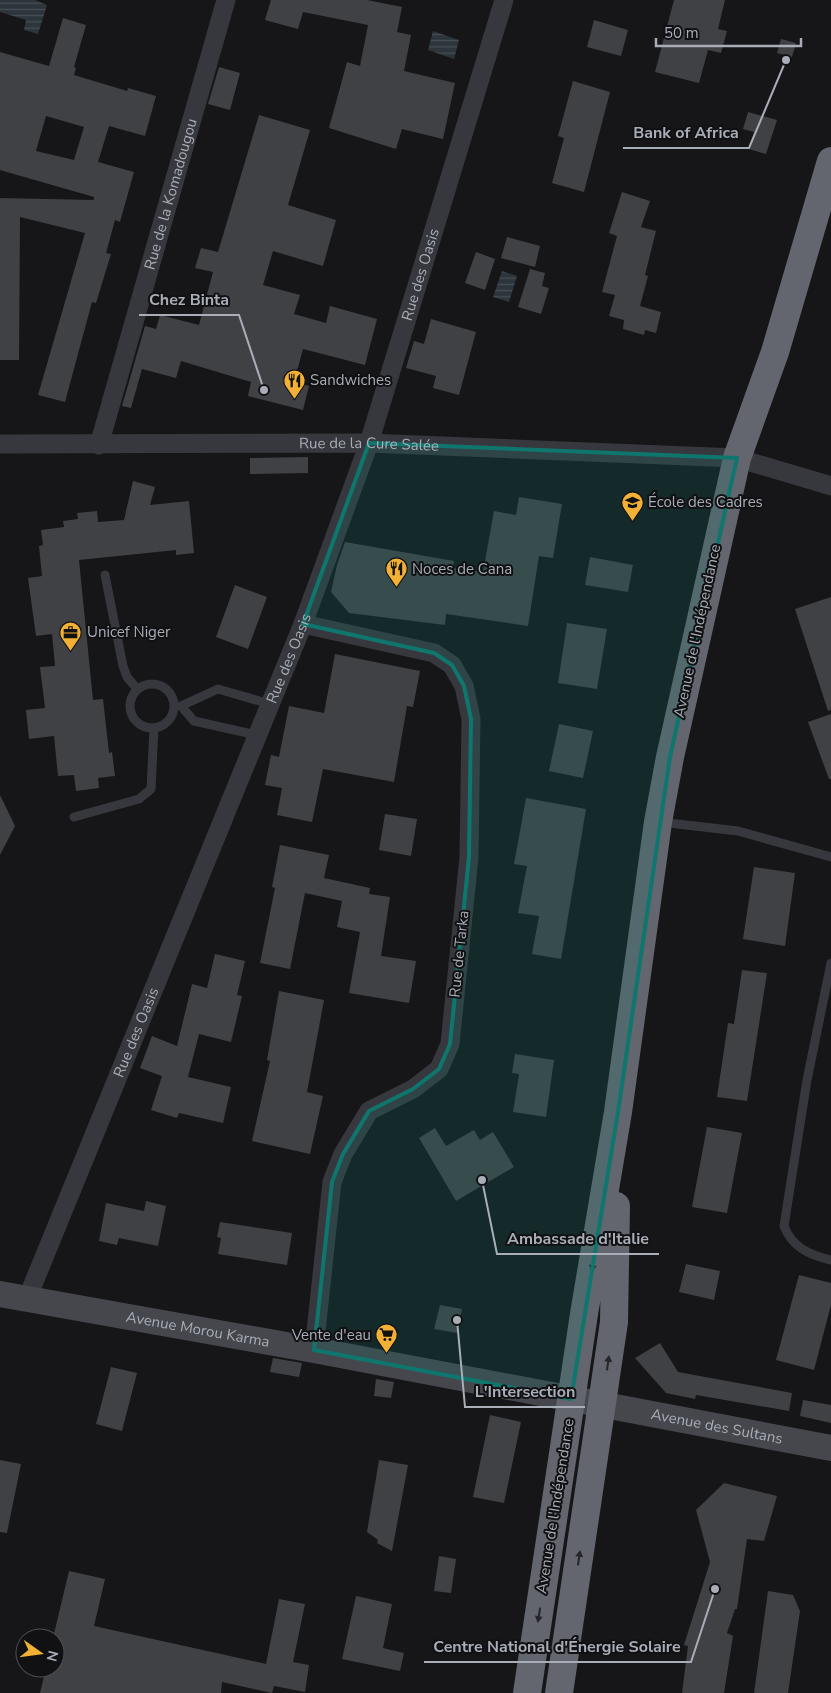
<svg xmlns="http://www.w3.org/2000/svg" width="831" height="1693" font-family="'Nunito Sans',sans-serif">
<defs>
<pattern id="water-rules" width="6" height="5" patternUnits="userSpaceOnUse" patternTransform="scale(1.25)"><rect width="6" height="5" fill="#2c353c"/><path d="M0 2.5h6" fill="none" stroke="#485056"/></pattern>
</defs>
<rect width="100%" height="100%" fill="#161618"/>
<!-- water -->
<path fill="url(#water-rules)" d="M0,0H35L47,5L38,34L24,30L26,20L0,12Z
M433,31L459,40L454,59L428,50Z
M502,271L517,276L509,302L493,297Z"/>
<!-- building -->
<path fill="#404145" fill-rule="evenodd" d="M271,0H367L402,7L397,32L411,35L404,71L455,83L443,139L402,129L396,149L329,128L347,62L360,66L368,25L303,12L298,29L265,20Z
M674,0H725L718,29L727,31L721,53L708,50L699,83L655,72Z
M63,18L86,25L74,67L76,68L74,75L127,91L128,88L156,96L145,136L109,126L98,162L134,172L120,222L115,220L106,253L111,254L96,303L92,302L65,402L38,395L85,233L20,217L19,360H0V198L94,200V197L0,170V52L49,66ZM46,116L84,127L74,160L36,151Z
M594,20L628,30L621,56L587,47Z
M781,39L796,43L792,57L777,53Z
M219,67L240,73L230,110L208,104Z
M573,81L610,92L584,192L552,183L564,138L558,136Z
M748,112L777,120L766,154L749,149L754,132L743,129Z
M259,115L310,130L288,205L336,220L323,266L273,251L263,285L300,295L294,314L326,323L330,306L377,319L365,365L303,349L294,382L309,386L303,410L248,396L251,382L181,361L176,378L142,369L131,408L122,406L145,326L156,329L160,315L199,325L213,272L195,268L201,248L218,252Z
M622,192L650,201L641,227L656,231L645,275L648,276L640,306L661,312L656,333L645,330L644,335L623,329L624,320L609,316L615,295L602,292L617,236L609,233Z
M507,237L540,246L535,267L501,258Z
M476,252L495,259L485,290L465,283Z
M530,269L545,273L542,286L549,288L541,314L518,307Z
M431,319L476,332L459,395L433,388L436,376L406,368L414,341L424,344Z
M308,457V473L250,474V458Z
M133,481L155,487L150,505L189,501L194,553L176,555V550L79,560L93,700L103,699L109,753L112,752L115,776L98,778L99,788L76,791L74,775L58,776L54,736L29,739L26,710L45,708L40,667L55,666L52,634L36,636L28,578L42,576L39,546L43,545L41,530L64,527L63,521L78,519L77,513L97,511L98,522L124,520Z
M519,497L562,504L553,558L539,556L528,626L446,614L445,625L349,613L331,592L337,565L345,542L454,561L453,568L483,572L494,511L516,515Z
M590,557L633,565L628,592L585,585Z
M235,585L267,597L248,649L216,637Z
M831,597V710L828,711L795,609Z
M567,623L607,629L597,689L558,683Z
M335,654L420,671L413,707L407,706L394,782L323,769L312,822L277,815L282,788L265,785L271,755L279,757L289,706L324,713Z
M831,714V779H829L808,722Z
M559,724L593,731L583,778L549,771Z
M0,795L15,826L0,855Z
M526,798L586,809L561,959L532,954L539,916L518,913L527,866L514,864Z
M385,814L417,819L411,856L379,850Z
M280,845L329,855L324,878L370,888L369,894L390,897L381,956L416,961L409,1003L349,993L360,932L337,927L342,901L305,893L290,969L260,963L275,888L272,887Z
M754,867L795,873L785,946L743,939Z
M215,954L245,961L237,995L242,996L231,1042L199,1034L188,1077L231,1087L223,1123L179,1113L177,1118L151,1110L162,1076L140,1068L152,1036L177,1046L192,984L207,988Z
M742,970L767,973L747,1101L717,1097L728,1023L734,1024Z
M279,991L324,1000L307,1092L323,1096L310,1154L252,1141L270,1061L267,1060Z
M515,1054L554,1060L546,1117L513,1112L519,1074L512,1073Z
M707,1127L742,1133L727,1213L692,1207Z
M435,1128L446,1146L474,1130L480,1140L493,1132L514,1167L456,1201L419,1138Z
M146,1201L166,1206L158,1246L119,1238L117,1245L99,1241L106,1203L144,1211Z
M220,1222L292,1233L287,1265L218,1254L221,1238L217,1237Z
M686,1264L720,1271L714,1300L679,1292Z
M799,1275L831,1283V1305L814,1370L776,1360Z
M440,1305L462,1309L457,1333L434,1329Z
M660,1343L678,1372L792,1393L789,1411L696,1395L695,1399L666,1393L635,1358Z
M273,1358L302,1363L299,1377L270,1372Z
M111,1367L137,1373L122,1431L96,1424Z
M376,1379L394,1382L391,1398L374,1396Z
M803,1400L831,1405V1423L800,1416Z
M490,1415L521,1422L504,1503L473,1497Z
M0,1460L21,1464L7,1533L0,1532Z
M379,1460L408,1465L392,1551L377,1543L378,1540L367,1532Z
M724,1483L777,1496L764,1541L747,1539L737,1609H735L727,1633L733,1636L724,1693H682L688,1646L684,1645L710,1562L696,1510Z
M439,1556L456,1559L451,1593L434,1591Z
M69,1571L105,1579L94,1626L266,1664L279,1599L305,1604L293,1662L309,1665L305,1692L274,1686L272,1693L222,1682L221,1693H40L46,1668H55V1638H53Z
M768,1591L793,1595L800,1611L788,1693H754Z
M356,1596L392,1604L383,1648L404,1653L400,1671L342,1659Z"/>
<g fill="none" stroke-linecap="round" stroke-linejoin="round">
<!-- lane -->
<path stroke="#37383d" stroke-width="9" d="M105,575L123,666L127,677L137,689
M130 706a22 22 0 1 1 44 0a22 22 0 1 1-44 0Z
M257,735L194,721L181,706L218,689L270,704
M74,817L139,799L151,789L154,728
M660,822L738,831L831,857
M831,963L807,1080L784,1226C792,1247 809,1255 831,1260"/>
<!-- street -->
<g stroke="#37383d" stroke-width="19">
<path id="s1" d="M0,444L369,443L737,458L831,486"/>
<path id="s2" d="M99,445L226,0"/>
<path d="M303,624L434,653L452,665L464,686L471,719L469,857L450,1044L439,1069L413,1089L369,1111L343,1154L332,1182L314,1350"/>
<path id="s3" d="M27,1299L303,624L369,443L504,0"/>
</g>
<!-- secondary -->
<path stroke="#45474d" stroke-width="26" id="s4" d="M0,1294L314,1350L831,1448"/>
<!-- highway -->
<path stroke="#63666e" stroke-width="28" d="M527,1693L584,1314L618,1112L658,822L670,757L737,458L775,352L831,161
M559,1693L614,1322L616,1206"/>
</g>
<!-- one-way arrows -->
<defs><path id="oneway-solid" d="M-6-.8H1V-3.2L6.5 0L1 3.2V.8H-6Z" transform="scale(1.25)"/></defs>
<g fill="#26262a">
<use href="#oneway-solid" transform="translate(593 1264) rotate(100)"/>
<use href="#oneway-solid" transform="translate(608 1363) rotate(-82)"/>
<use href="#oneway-solid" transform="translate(579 1558) rotate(-82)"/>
<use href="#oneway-solid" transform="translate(539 1615) rotate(99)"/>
</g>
<!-- marked area -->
<path fill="#0f766e" fill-opacity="0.2" stroke="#0f766e" stroke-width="4" stroke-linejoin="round" d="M369,443L737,458L670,757L618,1112L571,1399L314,1350L332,1182L343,1154L369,1111L413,1089L439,1069L450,1044L469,857L471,719L464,686L452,665L434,653L303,624Z"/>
<!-- icons -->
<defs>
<symbol id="restaurant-pin" viewBox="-11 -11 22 30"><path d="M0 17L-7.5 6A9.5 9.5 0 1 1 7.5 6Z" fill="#f2b134" stroke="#111113"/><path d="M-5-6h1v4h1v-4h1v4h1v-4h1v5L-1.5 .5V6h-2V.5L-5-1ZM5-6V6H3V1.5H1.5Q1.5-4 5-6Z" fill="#111"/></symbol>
<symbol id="university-pin" viewBox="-11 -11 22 30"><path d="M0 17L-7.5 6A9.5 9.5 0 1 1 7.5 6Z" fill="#f2b134" stroke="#111113"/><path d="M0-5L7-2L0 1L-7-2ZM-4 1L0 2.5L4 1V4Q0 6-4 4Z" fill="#111"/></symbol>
<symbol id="office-pin" viewBox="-11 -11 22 30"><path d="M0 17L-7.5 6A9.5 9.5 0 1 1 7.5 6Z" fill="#f2b134" stroke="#111113"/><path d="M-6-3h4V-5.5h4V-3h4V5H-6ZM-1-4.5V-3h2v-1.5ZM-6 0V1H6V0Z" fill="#111"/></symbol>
<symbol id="supermarket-pin" viewBox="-11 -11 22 30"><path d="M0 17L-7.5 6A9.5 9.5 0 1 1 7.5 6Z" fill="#f2b134" stroke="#111113"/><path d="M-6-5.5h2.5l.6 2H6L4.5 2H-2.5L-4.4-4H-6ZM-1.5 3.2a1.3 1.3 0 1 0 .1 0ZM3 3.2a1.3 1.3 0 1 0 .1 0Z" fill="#111"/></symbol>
</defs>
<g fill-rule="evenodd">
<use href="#restaurant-pin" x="282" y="368" width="25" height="34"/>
<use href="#university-pin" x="620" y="490" width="25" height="34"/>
<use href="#restaurant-pin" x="384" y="556" width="25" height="34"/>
<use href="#office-pin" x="58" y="620" width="25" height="34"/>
<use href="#supermarket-pin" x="374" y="1322" width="25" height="34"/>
</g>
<g text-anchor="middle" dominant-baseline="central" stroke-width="4" stroke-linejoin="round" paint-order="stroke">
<!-- street labels -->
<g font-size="15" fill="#a8adb8" stroke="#111113">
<text stroke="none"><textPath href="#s2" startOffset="261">Rue de la Komadougou</textPath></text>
<text stroke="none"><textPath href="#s3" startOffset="1098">Rue des Oasis</textPath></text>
<text stroke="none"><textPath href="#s1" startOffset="369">Rue de la Cure Salée</textPath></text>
<text transform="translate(697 631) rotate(-78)">Avenue de l'Indépendance</text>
<text stroke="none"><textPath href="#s3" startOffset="692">Rue des Oasis</textPath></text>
<text transform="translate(459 954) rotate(-84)">Rue de Tarka</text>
<text stroke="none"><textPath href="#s3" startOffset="288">Rue des Oasis</textPath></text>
<text stroke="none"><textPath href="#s4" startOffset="201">Avenue Morou Karma</textPath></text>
<text stroke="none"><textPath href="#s4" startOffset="729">Avenue des Sultans</textPath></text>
<text transform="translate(555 1506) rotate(-81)">Avenue de l'Indépendance</text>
</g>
<!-- poi labels -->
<g font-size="15" fill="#a8adb8" stroke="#111113" text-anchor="start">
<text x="310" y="380">Sandwiches</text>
<text x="648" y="502">École des Cadres</text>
<text x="412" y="569">Noces de Cana</text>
<text x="87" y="632">Unicef Niger</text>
<text x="371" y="1335" text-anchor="end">Vente d'eau</text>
</g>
</g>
<!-- callouts -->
<path fill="none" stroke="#a8adb8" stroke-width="2" d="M786 60L749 148H623M264 390L239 315H139M482 1180L497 1254H659M457 1320L465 1407H585M715 1589L691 1662H424"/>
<g fill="#a8adb8" stroke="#111113" stroke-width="2">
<circle cx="786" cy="60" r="5"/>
<circle cx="264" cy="390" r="5"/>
<circle cx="482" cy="1180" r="5"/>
<circle cx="457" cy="1320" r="5"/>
<circle cx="715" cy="1589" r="5"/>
</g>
<g font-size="16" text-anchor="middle" font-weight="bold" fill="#a8adb8" stroke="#111113" stroke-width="4" stroke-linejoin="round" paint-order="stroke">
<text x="686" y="138">Bank of Africa</text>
<text x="189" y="305">Chez Binta</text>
<text x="578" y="1244">Ambassade d'Italie</text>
<text x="525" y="1397">L'Intersection</text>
<text x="557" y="1652">Centre National d'Énergie Solaire</text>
</g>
<!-- north arrow -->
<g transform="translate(40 1653) rotate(104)"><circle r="24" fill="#111113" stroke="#4d4f55"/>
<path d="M0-4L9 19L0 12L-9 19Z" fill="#f2b134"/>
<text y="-8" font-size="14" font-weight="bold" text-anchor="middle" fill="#a8adb8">N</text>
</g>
<!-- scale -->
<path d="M656 38v8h145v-8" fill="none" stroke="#a8adb8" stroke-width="2.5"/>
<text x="664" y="38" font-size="15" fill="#a8adb8" stroke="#111113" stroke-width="4" paint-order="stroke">50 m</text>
</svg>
